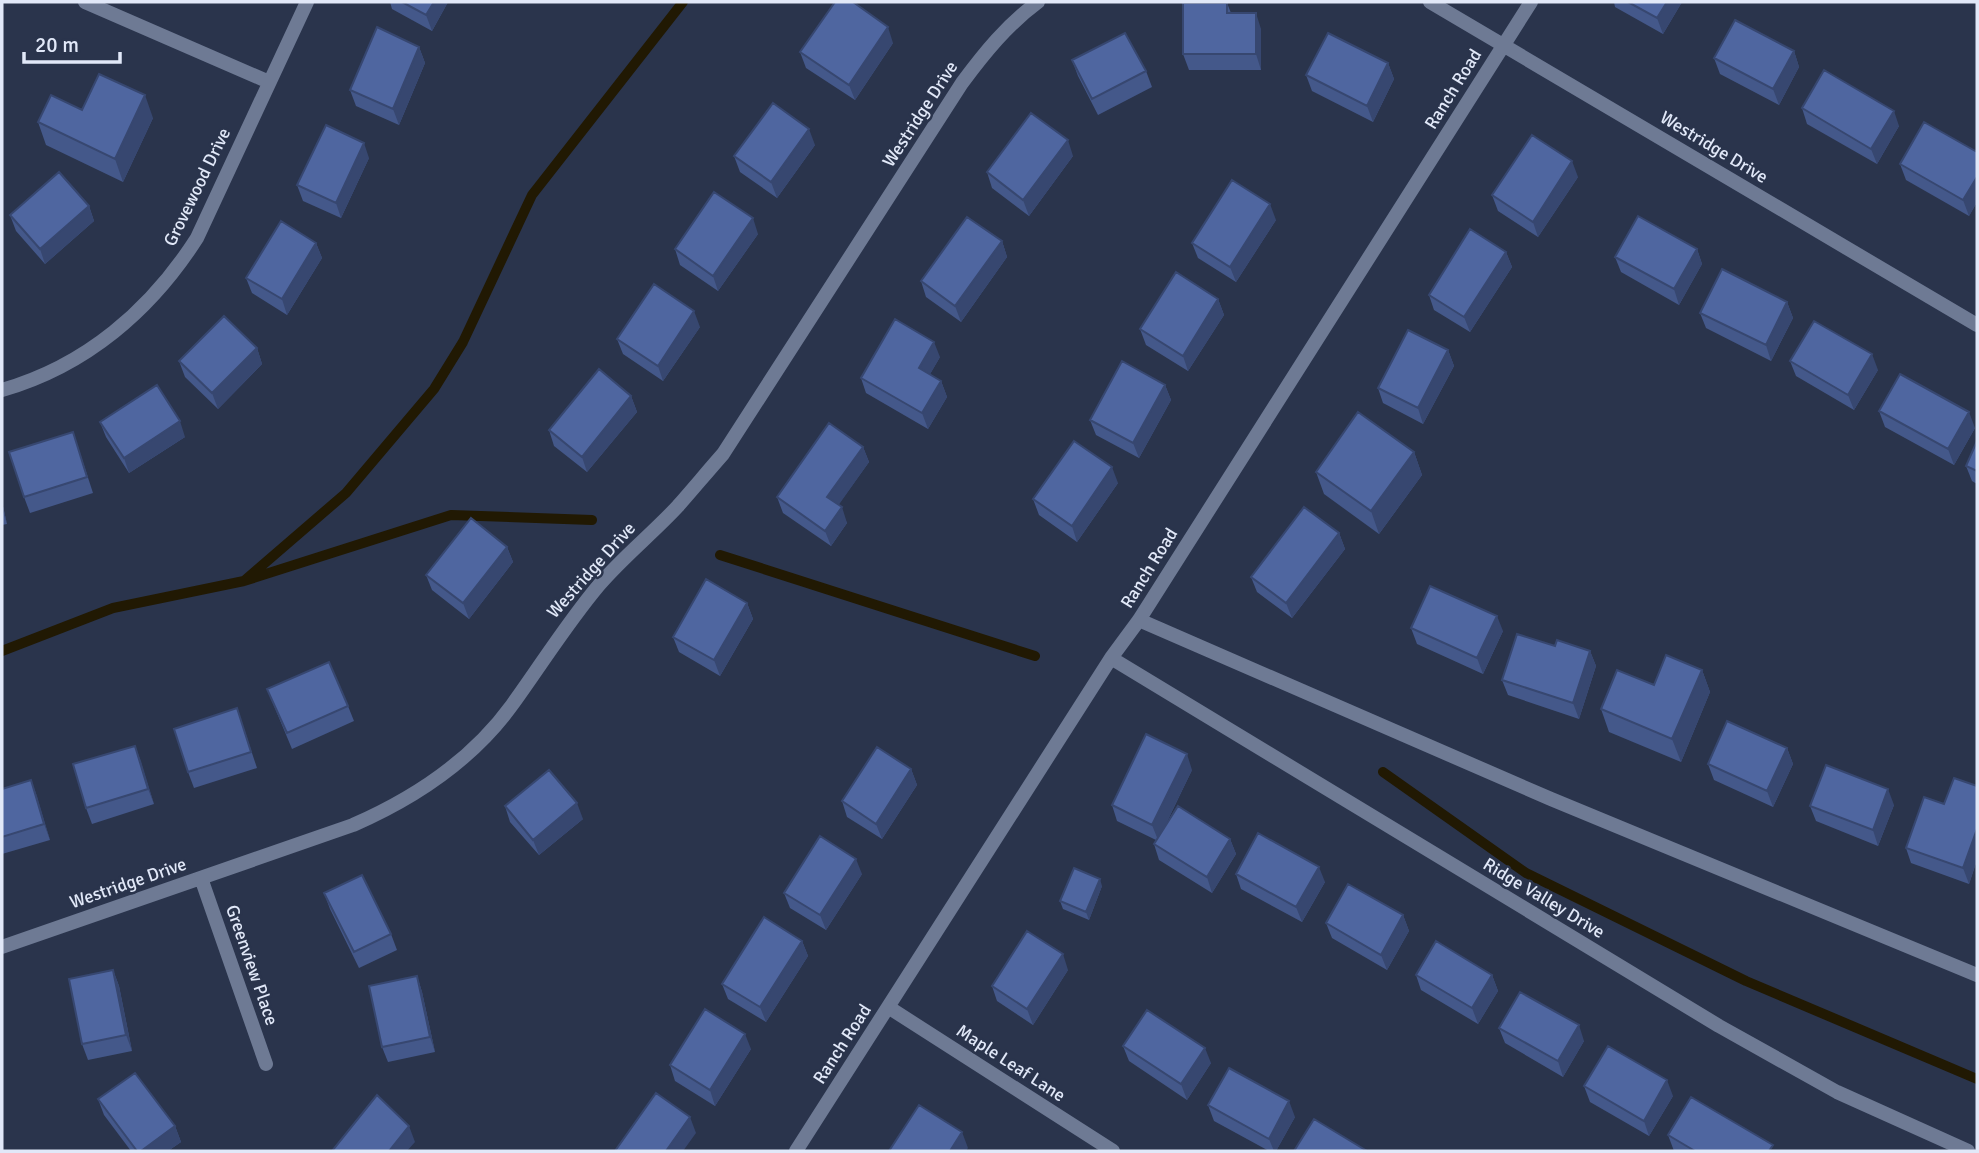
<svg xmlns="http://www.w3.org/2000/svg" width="1979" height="1153" font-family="Signika,sans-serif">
<rect width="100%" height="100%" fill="#2a344c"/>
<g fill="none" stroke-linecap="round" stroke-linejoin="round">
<!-- stream -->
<path stroke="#211903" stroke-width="10" d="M720,555L1035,656
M244,581L346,493L434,389L463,342L532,195L683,2
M2,651L113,608L244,581L451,515L592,520
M1383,772L1526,873L1746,981L1977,1079"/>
<!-- minor -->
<path stroke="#6e7a94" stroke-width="14" d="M85,2L269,82
M1430,2L1977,325
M2,390C86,366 151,310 197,238L307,2
M1139,620L1551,799L1977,975
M1111,658L1719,1026L1837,1092L1968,1151
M201,878L266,1064
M2,947L353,825C415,798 472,760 512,705C541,665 567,623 599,585C623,557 653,533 678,506C693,489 708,471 723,454L962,83C985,52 1007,25 1038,2
M888,1007L1113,1151
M796,1151L1111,658L1139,620L1531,2"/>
</g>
<!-- wall -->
<path fill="#44588a" d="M390,2H448L432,31L392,9Z
M1614,2H1682L1663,34L1615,7Z
M1227,3L1231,13L1261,29V70H1189L1183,54Z
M893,43L855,100L806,68L800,52Z
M419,47L425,63L399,125L356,106L350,90Z
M1794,51L1799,67L1779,105L1720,74L1714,58Z
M1072,60L1146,71L1152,87L1098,115L1078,76Z
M1388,63L1394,79L1373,122L1312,91L1306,75Z
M1802,108L1899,126L1877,164L1807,124Z
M82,110L153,118L123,182L46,145L38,122Z
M815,145L777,198L740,172L734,156Z
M1977,152V202L1969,216L1906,180L1900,164Z
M1073,156L1029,216L992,188L987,172Z
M369,158L341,218L303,201L297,185Z
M1578,177L1538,237L1498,211L1492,195Z
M89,206L94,221L45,264L16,231L10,215Z
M1276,220L1236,282L1198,258L1192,243Z
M758,234L718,291L680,265L675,249Z
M1002,241L1007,257L961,322L926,297L921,281Z
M316,243L322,258L287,315L252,293L246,278Z
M1697,249L1702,264L1679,305L1621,272L1615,257Z
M1506,252L1512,267L1470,332L1434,310L1429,295Z
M1218,299L1224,315L1188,371L1146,345L1140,329Z
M1787,302L1793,318L1771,361L1706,328L1700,313Z
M700,327L663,381L623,354L617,339Z
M257,348L262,364L218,409L185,377L179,361Z
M1448,350L1454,366L1423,424L1383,403L1378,388Z
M940,357L930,374L941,381L947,397L928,429L866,393L861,378Z
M1790,361L1878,370L1854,410L1796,376Z
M1165,385L1171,400L1139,458L1096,435L1090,420Z
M631,396L637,412L587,472L554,446L549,430Z
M1879,411L1975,428L1954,465L1885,427Z
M100,422L185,437L129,473L106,437Z
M1977,441V484L1972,481L1966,466Z
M78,447L93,493L30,513L24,497Z
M863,447L869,462L838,505L847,523L831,546L783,513L777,497Z
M1414,452L1422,475L1379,534L1324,494L1316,472Z
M1118,483L1077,542L1039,515L1033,499Z
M2,502L7,524L2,525Z
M1339,533L1345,549L1292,618L1257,592L1251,577Z
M507,547L513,562L469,619L432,590L426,575Z
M747,603L753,619L720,676L679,652L673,637Z
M1411,628L1503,631L1483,674L1417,644Z
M1555,646L1590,651L1596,666L1579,719L1508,695L1502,680Z
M1702,670L1710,692L1681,762L1609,732L1601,709L1654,685Z
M267,689L348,706L354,721L292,749Z
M237,708L257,768L194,788L188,772Z
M135,746L154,804L92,824L86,808Z
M1787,748L1793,764L1773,807L1714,780L1708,764Z
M911,769L917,785L882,839L847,817L842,801Z
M1192,770L1163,830L1230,839L1236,854L1212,893L1159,860L1154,844L1156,840L1117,821L1112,805Z
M31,780L50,840L2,854V789Z
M1977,786V860L1969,884L1911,863L1906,848Z
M1894,805L1878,846L1816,821L1810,806Z
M505,806L583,819L539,855L510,822Z
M862,874L826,930L790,908L784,893Z
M1236,874L1325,882L1302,922L1241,889Z
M1102,886L1089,920L1063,909L1060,901Z
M324,893L391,934L397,950L359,968L330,909Z
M1403,915L1409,931L1387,970L1332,938L1326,923Z
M802,941L808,956L766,1022L728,999L722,984Z
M113,970L119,986L132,1051L88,1060L82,1044Z
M1068,970L1033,1025L997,1001L992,986Z
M1416,975H1492L1498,991L1478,1024L1421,990Z
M417,976L422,992L435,1052L388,1062L382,1047Z
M1499,1028L1584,1041L1563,1077L1505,1043Z
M1123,1046L1211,1063L1187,1100L1129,1061Z
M751,1049L715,1106L675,1081L670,1065Z
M1584,1086L1673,1096L1649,1136L1590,1102Z
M98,1099L175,1126L181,1142L168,1151H131L104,1115Z
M1208,1105L1295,1117L1276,1151H1269L1214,1121Z
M1668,1135L1775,1151H1674Z"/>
<!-- shaded-wall -->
<path fill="#374770" d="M434,2H448L432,31L426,15Z
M1667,2H1682L1663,34L1657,18Z
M1256,13L1261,29V70L1256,54Z
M888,27L893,43L855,100L849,85Z
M419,47L425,63L399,125L393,109Z
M1794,51L1799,67L1779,105L1773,89Z
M1388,63L1394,79L1373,122L1367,106Z
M145,95L153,118L123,182L115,159Z
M1894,111L1899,126L1877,164L1871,149Z
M809,129L815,145L777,198L771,182Z
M1068,140L1073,156L1029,216L1023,200Z
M364,143L369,158L341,218L336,203Z
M1572,161L1578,177L1538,237L1533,222Z
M1977,177V202L1969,216L1963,200Z
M1270,204L1276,220L1236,282L1230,267Z
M89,206L94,221L45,264L40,249Z
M753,218L758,234L718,291L713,276Z
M1002,241L1007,257L961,322L955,306Z
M316,243L322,258L287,315L282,299Z
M1697,249L1702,264L1679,305L1674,289Z
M1506,252L1512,267L1470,332L1464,317Z
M1218,299L1224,315L1188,371L1183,356Z
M1787,302L1793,318L1771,361L1766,345Z
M694,311L700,327L663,381L658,366Z
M934,342L940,357L925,383L919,368Z
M257,348L262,364L218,409L212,393Z
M1448,350L1454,366L1423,424L1418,408Z
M1872,354L1878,370L1854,410L1848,395Z
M941,381L947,397L928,429L922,413Z
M1165,385L1171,400L1139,458L1133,443Z
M631,396L637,412L587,472L582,457Z
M1969,412L1975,428L1954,465L1948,449Z
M180,421L185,437L129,473L124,458Z
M863,447L869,462L833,513L827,497Z
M1414,452L1422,475L1379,534L1371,511Z
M1112,467L1118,483L1077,542L1072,526Z
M2,502L7,524L2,509Z
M842,507L847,523L831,546L825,531Z
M1339,533L1345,549L1292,618L1286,603Z
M507,547L513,562L469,619L463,603Z
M747,603L753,619L720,676L714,660Z
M1497,616L1503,631L1483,674L1477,658Z
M1590,651L1596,666L1579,719L1573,703Z
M1702,670L1710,692L1681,762L1672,739Z
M135,746L141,761L154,804L148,789Z
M1787,748L1793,764L1773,807L1767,791Z
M1187,754L1192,770L1158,840L1152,825Z
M911,769L917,785L882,839L876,824Z
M31,780L37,796L50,840L44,824Z
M1888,789L1894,805L1878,846L1873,830Z
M577,803L583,819L539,855L533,840Z
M1977,829V860L1969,884L1963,868Z
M1230,839L1236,854L1212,893L1207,877Z
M856,859L862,874L826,930L820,915Z
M1319,867L1325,882L1302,922L1296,907Z
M1100,879L1102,886L1089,920L1086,912Z
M1403,915L1409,931L1387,970L1381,955Z
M802,941L808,956L766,1022L760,1007Z
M1063,954L1068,970L1033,1025L1027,1009Z
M113,970L119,986L132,1051L126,1035Z
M1492,975L1498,991L1478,1024L1472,1008Z
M417,976L422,992L435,1052L430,1037Z
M1579,1025L1584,1041L1563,1077L1558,1061Z
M745,1034L751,1049L715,1106L710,1090Z
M1205,1048L1211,1063L1187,1100L1181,1084Z
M1667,1080L1673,1096L1649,1136L1644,1121Z
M1289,1101L1295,1117L1276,1151H1274L1269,1139Z
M690,1117L696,1133L683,1151H666Z
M175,1126L181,1142L168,1151H141Z
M409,1126L415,1142L407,1151H389Z
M962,1132L968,1148L966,1151H950Z"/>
<!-- building -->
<path fill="#4f66a0" stroke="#374770" stroke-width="2" d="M402,2H434L426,15Z
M835,2H853L888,27L849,85L800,52Z
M1628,2H1667L1657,18Z
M1183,3H1227V13H1256V54H1183Z
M1735,20L1794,51L1773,89L1714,58Z
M377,27L419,47L393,109L350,90Z
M1125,33L1146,71L1092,99L1072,60Z
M1328,33L1388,63L1367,106L1306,75Z
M1824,70L1894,111L1871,149L1802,108Z
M99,74L145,95L115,159L38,122L51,95L82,110Z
M773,103L809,129L771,182L734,156Z
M1031,113L1068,140L1023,200L987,172Z
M1924,122L1977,152V177L1963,200L1900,164Z
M326,125L364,143L336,203L297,185Z
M1532,135L1572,161L1533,222L1492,195Z
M59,172L89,206L40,249L10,215Z
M1232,180L1270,204L1230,267L1192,243Z
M714,192L753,218L713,276L675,249Z
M1638,216L1697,249L1674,289L1615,257Z
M967,217L1002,241L955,306L921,281Z
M281,221L316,243L282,299L246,278Z
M1470,229L1506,252L1464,317L1429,295Z
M1722,269L1787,302L1766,345L1700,313Z
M1176,272L1218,299L1183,356L1140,329Z
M654,284L694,311L658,366L617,339Z
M224,316L257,348L212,393L179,361Z
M895,319L934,342L919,368L941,381L922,413L861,378Z
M1814,321L1872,354L1848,395L1790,361Z
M1408,330L1448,350L1418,408L1378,388Z
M1122,361L1165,385L1133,443L1090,420Z
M599,369L631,396L582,457L549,430Z
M1900,374L1969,412L1948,449L1879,411Z
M157,385L180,421L124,458L100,422Z
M1358,412L1414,452L1371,511L1316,472Z
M829,423L863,447L827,497L842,507L825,531L777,497Z
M73,432L87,477L24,497L9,452Z
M1074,441L1112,467L1072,526L1033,499Z
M1977,441V471L1966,466Z
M1304,507L1339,533L1286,603L1251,577Z
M471,518L507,547L463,603L426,575Z
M706,579L747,603L714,660L673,637Z
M1430,586L1497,616L1477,658L1411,628Z
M1517,634L1555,646L1557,640L1590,651L1573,703L1502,680Z
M1666,655L1702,670L1672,739L1601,709L1617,670L1654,685Z
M329,662L348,706L287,733L267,689Z
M237,708L251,752L188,772L174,729Z
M1727,721L1787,748L1767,791L1708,764Z
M1146,734L1187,754L1152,825L1112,805Z
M135,746L148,789L86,808L73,764Z
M877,747L911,769L876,824L842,801Z
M1826,765L1888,789L1873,830L1810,806Z
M549,770L577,803L533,840L505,806Z
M1954,778L1977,786V829L1963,868L1906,848L1924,797L1944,804Z
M31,780L44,824L2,837V789Z
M1178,806L1230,839L1207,877L1154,844Z
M1258,833L1319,867L1296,907L1236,874Z
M820,836L856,859L820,915L784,893Z
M1074,868L1100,879L1086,912L1060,901Z
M362,875L391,934L354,952L324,893Z
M1348,884L1403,915L1381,955L1326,923Z
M764,917L802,941L760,1007L722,984Z
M1027,931L1063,954L1027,1009L992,986Z
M1436,941L1492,975L1472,1008L1416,975Z
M113,970L126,1035L82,1044L69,979Z
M417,976L430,1037L382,1047L369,986Z
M1520,992L1579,1025L1558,1061L1499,1028Z
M705,1009L745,1034L710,1090L670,1065Z
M1147,1010L1205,1048L1181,1084L1123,1046Z
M1608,1046L1667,1080L1644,1121L1584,1086Z
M1229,1068L1289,1101L1269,1139L1208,1105Z
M135,1073L175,1126L141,1151H137L98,1099Z
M656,1093L690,1117L666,1151H615Z
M377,1095L409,1126L389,1151H332Z
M1691,1097L1773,1145L1769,1151H1695L1668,1135Z
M919,1105L962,1132L950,1151H889Z
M1314,1119L1367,1151H1294Z"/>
<g text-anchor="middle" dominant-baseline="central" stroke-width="5" stroke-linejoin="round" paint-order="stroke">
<!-- street labels -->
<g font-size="18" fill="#e1e8f8" stroke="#2a344c">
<text transform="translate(1453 89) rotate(-58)">Ranch Road</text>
<text transform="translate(920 114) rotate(-57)">Westridge Drive</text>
<text transform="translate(1714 147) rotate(31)">Westridge Drive</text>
<text transform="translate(197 187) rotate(-64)">Grovewood Drive</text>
<text transform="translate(1149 568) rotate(-58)">Ranch Road</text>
<text transform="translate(591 570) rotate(-48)">Westridge Drive</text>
<text transform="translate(128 883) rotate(-19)">Westridge Drive</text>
<text transform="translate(1544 898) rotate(31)">Ridge Valley Drive</text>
<text transform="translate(252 965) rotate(71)">Greenview Place</text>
<text transform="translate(842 1044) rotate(-57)">Ranch Road</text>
<text transform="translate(1011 1063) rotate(33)">Maple Leaf Lane</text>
</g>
</g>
<!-- border -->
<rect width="1979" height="1153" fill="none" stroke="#e1e8f8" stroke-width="7"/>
<!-- scale -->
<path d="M24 52v10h96v-10" fill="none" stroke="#e1e8f8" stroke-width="3.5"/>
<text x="35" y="52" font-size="21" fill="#e1e8f8" stroke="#2a344c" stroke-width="5" paint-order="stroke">20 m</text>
</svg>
